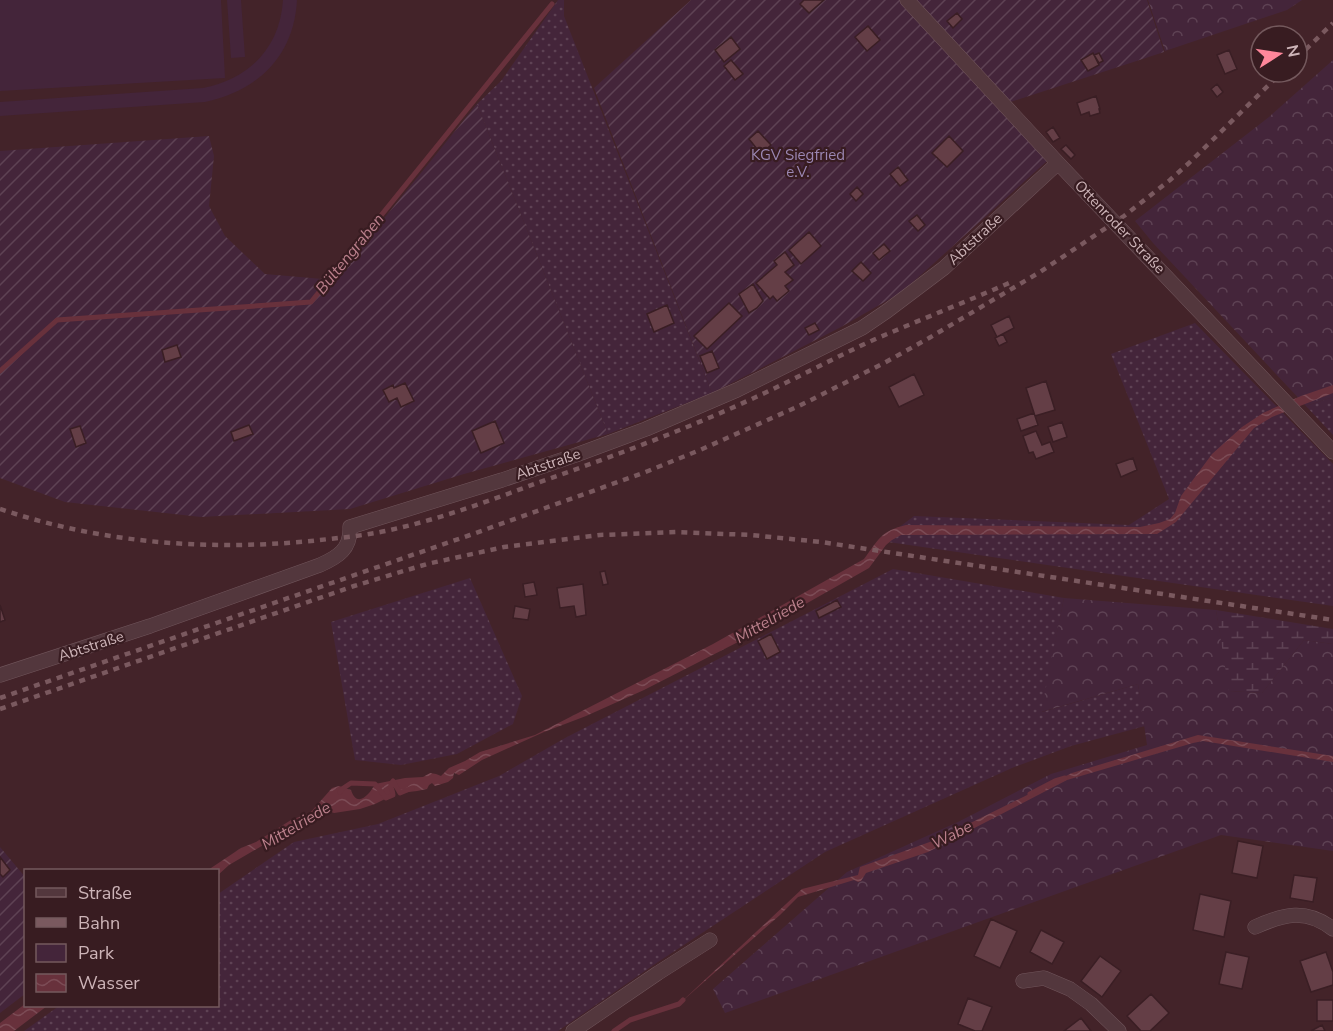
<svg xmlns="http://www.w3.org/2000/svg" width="1333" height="1031" font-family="'Nunito Sans',sans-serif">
<defs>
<pattern id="grass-dots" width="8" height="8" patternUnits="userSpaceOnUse" patternTransform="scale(1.5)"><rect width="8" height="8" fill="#44253a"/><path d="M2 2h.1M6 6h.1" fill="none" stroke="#5e4254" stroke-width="1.8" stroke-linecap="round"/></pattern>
<pattern id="forest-crowns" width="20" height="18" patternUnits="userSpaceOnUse" patternTransform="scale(1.5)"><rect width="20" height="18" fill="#44253a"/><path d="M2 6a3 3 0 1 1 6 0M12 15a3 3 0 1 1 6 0" fill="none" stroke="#5e4254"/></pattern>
<pattern id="wetland-marsh" width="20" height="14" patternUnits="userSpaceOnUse" patternTransform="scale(1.5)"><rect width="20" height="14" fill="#44253a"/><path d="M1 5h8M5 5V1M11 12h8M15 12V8" fill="none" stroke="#5e4254"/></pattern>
<pattern id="garden-furrows" width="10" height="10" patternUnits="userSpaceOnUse" patternTransform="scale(1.5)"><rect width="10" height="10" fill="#44253a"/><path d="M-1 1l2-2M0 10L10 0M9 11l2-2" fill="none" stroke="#5e4254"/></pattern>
<pattern id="water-waves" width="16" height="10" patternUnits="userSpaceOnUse" patternTransform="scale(1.5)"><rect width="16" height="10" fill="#68313c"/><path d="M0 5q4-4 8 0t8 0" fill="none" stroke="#7c4c56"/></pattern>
</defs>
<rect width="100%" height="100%" fill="#432329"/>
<!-- grass -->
<path fill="url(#grass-dots)" d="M558,0H564V16L712,393L608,434L477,104L501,81Z
M1195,323L1333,464V606L881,541L914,516L1129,525L1169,499L1111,354Z
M1333,397V435L1306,406Z
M893,569L1064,598L1042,712L1138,684L1145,726L1071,746L1012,768L825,852L658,962L558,1031H24L59,1006H218V894L294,842L378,824L499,776L565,738Z
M470,578L522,696L513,724L457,754L401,765L355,760L331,622Z"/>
<!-- forest -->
<path fill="url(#forest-crowns)" d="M1148,0H1302L1287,10L1165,51Z
M1333,60V397L1306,406L1153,243L1135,221L1269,117Z
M1064,598L1216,610L1230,691L1262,693L1304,640L1333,644V851L1221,835L725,1013L713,989L847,872L960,821L1051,774L1147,745L1138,684L1041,712Z"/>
<!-- wetland -->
<path fill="url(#wetland-marsh)" d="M1216,610L1333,629V644L1304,640L1262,693L1229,691Z"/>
<!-- park -->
<path fill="#44253a" d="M0,0H221L225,78L0,91Z
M227,0H241L245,57L231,58Z
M283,0H297C294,56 258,91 205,102L0,116V102L203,88C249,79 280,48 283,0Z"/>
<!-- garden -->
<path fill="url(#garden-furrows)" d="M691,0H1147L1164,52L998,106L1047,161L902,292L841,327L712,393L594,88Z
M477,104L608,434L464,474L350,509L201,517L65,502L0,478V151L209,136L214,156L209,206L225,236L265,274L334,280Z
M0,847L26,878L25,994L0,1013Z"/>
<!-- water -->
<path fill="url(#water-waves)" d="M1333,385V393L1272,417L1254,428L1176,522L1157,534L901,535L892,540L886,545L869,568L742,640L644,690L586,716L544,732L482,760L459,775L454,773L453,778L448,782L435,786L432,783L429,785L427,789L417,791L400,793L393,782C388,786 393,789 393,795L375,804L360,809L334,813L329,811L320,814L316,820L310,823L272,840L229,865L218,875V870H208L241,848L256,842L291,820L310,813L332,788L339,786L351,790C357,809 370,794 375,784L405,778L423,777L430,773L436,774L441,776L449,768L465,761L480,752L535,735L713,644L864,559C879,539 881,531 906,525L1140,527L1159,523L1170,519L1175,513L1181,496L1212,454L1242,427L1263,413L1301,396Z
M1198,735L1333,756V762L1203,741L1193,743L1067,780L928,852L866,873L861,881L858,882L854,880L798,897L780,915L679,1004L802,889L858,875L860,867L938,839L1072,773Z
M25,1004L47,1006L14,1031H0V1023Z"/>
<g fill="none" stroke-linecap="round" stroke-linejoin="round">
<!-- stream -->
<path stroke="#68313c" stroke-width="5" d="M0,371L57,320L311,302L552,4
M340,792L342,789L351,783L375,784L386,798L393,795C393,789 388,786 393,781L400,793L412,788
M1030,794L1055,781L1065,778
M614,1031L630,1020L679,1004L683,1000"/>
</g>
<!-- building -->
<path fill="#643e46" stroke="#3a1e24" stroke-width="1.5" d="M804,0H824L809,13L800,4Z
M957,13L962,19L953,28L947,21Z
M868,26L880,40L867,51L855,37Z
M731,37L740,49L724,62L715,50Z
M1229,50L1237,69L1225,74L1217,55Z
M1093,53L1099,65L1088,71L1081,60Z
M1099,53L1103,61L1099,63L1094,55Z
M731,60L743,74L735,80L724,66Z
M1217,84L1223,92L1217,97L1211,89Z
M1096,96L1100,109H1099L1100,113L1090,116L1089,112L1081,115L1077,103Z
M1053,127L1060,138L1053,142L1046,132Z
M758,131L771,145L761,154L749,139Z
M949,136L963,151L947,167L932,153Z
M1066,145L1075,155L1071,159L1061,149Z
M898,167L908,180L900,186L890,174Z
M857,187L863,194L856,201L850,194Z
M917,215L925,225L918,231L909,221Z
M809,232L821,246L801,264L789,250Z
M884,244L890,251L879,260L873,253Z
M785,252L794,265L785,272L793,280L785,286L789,291L777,301L773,296L770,299L756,283L777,265L774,261Z
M861,262L871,273L863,281L852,271Z
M753,284L763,301L757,308L749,313L739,294Z
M729,303L742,316L707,349L694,336Z
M667,305L674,323L654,332L647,314Z
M1009,316L1014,328L997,337L991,325Z
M815,323L819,330L809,335L805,328Z
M1003,334L1007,342L999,346L995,338Z
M177,345L181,357L165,362L162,350Z
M712,351L719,368L707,373L700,356Z
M914,374L924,395L899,407L889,387Z
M1046,381L1055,410L1035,416L1026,388Z
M405,383L414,401L401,407L397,398L389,402L383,390L393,385L394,388Z
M1034,413L1038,425L1021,431L1017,419Z
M495,421L504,443L481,453L472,431Z
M1062,422L1067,437L1053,442L1048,427Z
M249,425L253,434L234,441L231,432Z
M80,426L86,443L76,447L70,429Z
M1036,431L1042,445L1050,442L1054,452L1036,459L1033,452L1029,453L1023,436Z
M1133,458L1137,470L1121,477L1116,464Z
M605,571L608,584L603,585L600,572Z
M534,582L537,595L525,597L523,584Z
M583,584L586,615L576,617L574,606L560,608L557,588Z
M837,600L841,607L819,618L816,611Z
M0,605L5,620L0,622Z
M515,606L530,609L528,620L513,618Z
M771,634L780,652L767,659L758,641Z
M1238,841L1263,846L1257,878L1232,873Z
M0,857L10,870L3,877L0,874Z
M1294,875L1317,878L1313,902L1290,898Z
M1200,894L1231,901L1224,937L1193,930Z
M991,919L1017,931L1000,968L974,956Z
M1041,930L1064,942L1052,964L1030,952Z
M1226,952L1249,957L1242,989L1219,984Z
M1326,952L1333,972V985L1311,992L1300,961Z
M1100,956L1121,971L1102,997L1081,981Z
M1151,994L1169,1013L1150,1031H1141L1127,1016Z
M968,998L992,1007L982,1031H975L958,1024Z
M1317,1000H1333V1021H1317Z
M1081,1018L1091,1031H1064Z
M1322,1025L1325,1031H1311Z"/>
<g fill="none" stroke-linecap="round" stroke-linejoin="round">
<defs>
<path id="street" d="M907,0L1058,163L1333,452
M0,675L150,626L320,565C338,557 351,549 350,527L502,480L576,455L646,429L737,390L862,328L887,311L944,268L1058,163
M1255,927C1284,914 1306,908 1333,929
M1023,981L1044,978L1070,989L1091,1004L1119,1031
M573,1031L658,973L710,940"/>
</defs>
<!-- street casing -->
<use href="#street" stroke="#70555b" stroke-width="15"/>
<!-- street -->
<use href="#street" stroke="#53373d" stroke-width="14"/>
<!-- rail -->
<path stroke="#7a595f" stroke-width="4.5" stroke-dasharray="6 6" stroke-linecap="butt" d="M1297,58L1333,23
M0,509C102,543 204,551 311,541C337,538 364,536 390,530C440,519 489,501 537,483C611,457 685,430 756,397C795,379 832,359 871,341C917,321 963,303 1009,283
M0,698L470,535L643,473L700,450L799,406L884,363L929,338L1040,272L1124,216L1170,180L1189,163L1282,72
M0,709L354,586L427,564L504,547L600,535L676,532L751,535L821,542L1333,620"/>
</g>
<g text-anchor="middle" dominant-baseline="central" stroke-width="4.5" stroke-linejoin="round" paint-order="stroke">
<!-- park labels -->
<g font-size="15" fill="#9b87b3" stroke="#381c21">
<text x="798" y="155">KGV Siegfried<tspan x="798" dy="17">e.V.</tspan></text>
</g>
<!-- street labels -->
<g font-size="15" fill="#cdb4b8" stroke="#381c21">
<text transform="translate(1120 227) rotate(46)">Ottenroder Straße</text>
<text transform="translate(975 239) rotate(-43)">Abtstraße</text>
<text transform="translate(548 464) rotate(-19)">Abtstraße</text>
<text transform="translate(91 646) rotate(-18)">Abtstraße</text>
</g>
<!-- water labels -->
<g font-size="16" font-style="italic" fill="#bb808c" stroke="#381c21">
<text transform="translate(350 254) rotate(-51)">Bültengraben</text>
<text transform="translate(770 620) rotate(-30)">Mittelriede</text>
<text transform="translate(296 826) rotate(-31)">Mittelriede</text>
<text transform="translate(952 835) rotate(-27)">Wabe</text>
</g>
</g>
<!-- legend -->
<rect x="24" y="869" width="195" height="138" fill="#381c21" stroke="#74595d" stroke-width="1.5"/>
<rect x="36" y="888" width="30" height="9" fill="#53373d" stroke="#74595d" stroke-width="1.5"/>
<text x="78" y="899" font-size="18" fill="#cdb4b8">Straße</text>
<rect x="36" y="918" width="30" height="9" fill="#7a595f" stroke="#74595d" stroke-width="1.5"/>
<text x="78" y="929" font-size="18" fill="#cdb4b8">Bahn</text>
<rect x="36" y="944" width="30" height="18" fill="#44253a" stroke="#74595d" stroke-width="1.5"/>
<text x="78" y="959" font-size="18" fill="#cdb4b8">Park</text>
<rect x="36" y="974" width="30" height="18" fill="url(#water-waves)" stroke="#74595d" stroke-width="1.5"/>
<text x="78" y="989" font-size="18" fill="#cdb4b8">Wasser</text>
<!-- north arrow -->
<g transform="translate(1279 54) rotate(78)"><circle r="28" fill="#381c21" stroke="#74595d" stroke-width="1.5"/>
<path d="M0-4.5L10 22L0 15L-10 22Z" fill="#ff879b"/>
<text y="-9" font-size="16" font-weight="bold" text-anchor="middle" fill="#cdb4b8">N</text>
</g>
</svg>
